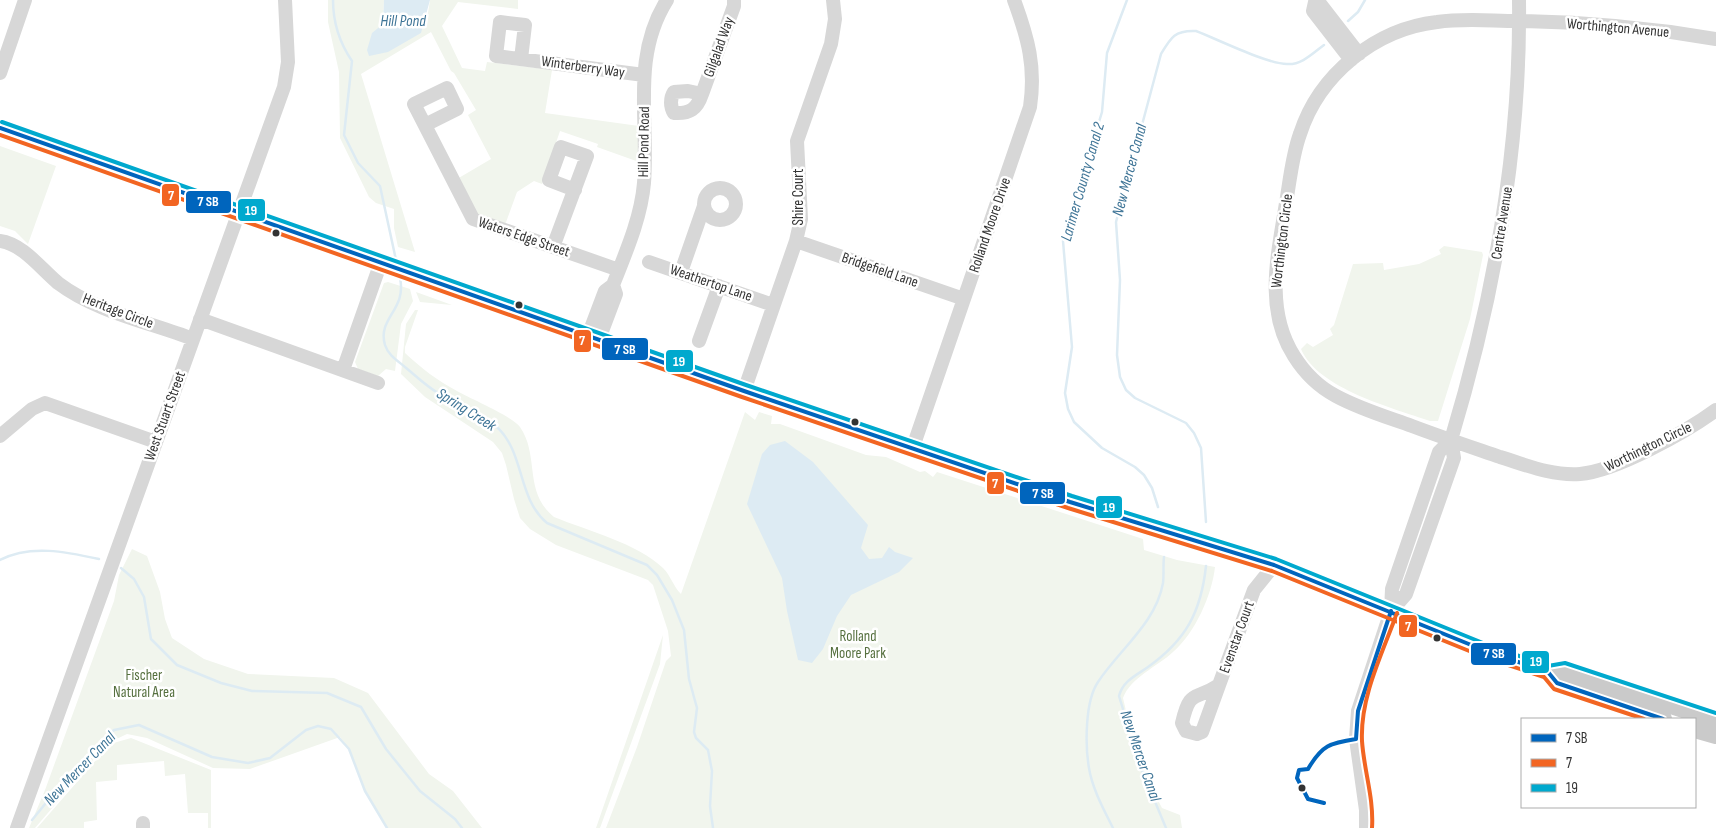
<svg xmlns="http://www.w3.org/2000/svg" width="1716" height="828" font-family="'Sofia Sans Condensed',sans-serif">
<rect width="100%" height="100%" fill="#fff"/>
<!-- green -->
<path fill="#f1f5ed" d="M328,0H384L383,24L428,13L430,0H518V9L458,2L442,26L462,68L485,71L487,62L552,70L545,113L639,126V162L597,147L598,144L560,131L542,184L534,181L517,192L505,225L474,214L457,179L491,159L468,115L476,110L454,73L451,71L431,32L361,74L415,252L398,247L394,228V209L376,203L369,197L340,138L339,72L328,22Z
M0,146L56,166L28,244L15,231L0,226Z
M1444,246L1482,252L1483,255L1470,319L1438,421H1430C1393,408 1318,389 1301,349L1307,343L1313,347L1333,335L1330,329L1334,325L1353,264L1383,263L1384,270L1419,264L1441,254L1439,250Z
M388,282L410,289L413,301L401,324L395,371L386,369L378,376L358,369L355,362L384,283Z
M416,292L452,305L420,302Z
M415,310H418L405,347V353C421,368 438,381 457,391C471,399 512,416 520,427C540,456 523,492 554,517C588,531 637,543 663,568C671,576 673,586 681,594L745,412L755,420L759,412L772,416L771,424H780L866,455L886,457L920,472L925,471L933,477L937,472L1143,539L1144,550L1177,560L1215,567C1212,595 1195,633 1173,652C1157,667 1131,677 1123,698C1131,735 1144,775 1162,808L1180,815L1182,828H606L637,747L666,661L671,656L668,631L653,585L648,580L556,545L530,529L520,518L514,499L506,465L502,453L493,442L425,397L401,374L406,324Z
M132,549L147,556L160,592L165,619L172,638L204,659L248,674L334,678L368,693L429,774L453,791L482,828H387L365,791L349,749L340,737L250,769L213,768L147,738L127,734L108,743L35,828H29L45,790L114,601L119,575Z
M663,635L660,664L600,828H596Z
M131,738L211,770V828H208V813H188L185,774L165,776L164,761L117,765V780L96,782L97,820L84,822V828H37L110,744Z"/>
<!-- water -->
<path fill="#ddebf3" d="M384,0H430L421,33L388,52L369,56L367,50L372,33L383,24Z
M785,441L813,462L868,525L861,548L869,559L882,558L889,547L895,552L913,558L899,572L851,595L837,616L823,649L812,663L798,660L787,611L782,578L747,504L762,454L770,445Z"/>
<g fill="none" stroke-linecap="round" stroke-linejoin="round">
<!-- stream -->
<path stroke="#ddebf3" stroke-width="2.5" d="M333,0C333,23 339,42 352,61L344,135L358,163L380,186L396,260
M1127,0L1107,53L1102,112L1063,241L1072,347L1065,393L1068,409L1074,422L1102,448L1135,467L1144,475L1152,488L1158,507
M1348,21L1358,12L1365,0
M400,278C407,310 377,318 385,345C388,355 398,361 405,367C416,376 426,386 438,393C457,405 480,412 497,427C525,453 517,498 547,523L647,565L657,575L672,600L684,630L689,679L697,708L694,732L696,738L708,750L712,771L710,806L713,828
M1206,522L1201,448L1194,433L1186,423L1135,398L1126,390L1120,377L1117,355L1120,280L1116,222L1161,54C1171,37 1175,30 1196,31C1217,39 1267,64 1287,64C1302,65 1313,53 1324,45
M0,560C30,544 67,552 99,559
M121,568L134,579L144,597L151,639L177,665L221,683L252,691L327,693L361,707L386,749L420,791L455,819L462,828
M32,820L68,776L114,730L139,725L212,757L248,763L270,758L306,730L318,726L331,729L349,749L365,791L387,828
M1113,828C1104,810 1092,788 1089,768C1085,745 1085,701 1098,682C1119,650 1156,623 1163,583C1164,575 1163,565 1164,557
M1166,828L1141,768L1119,696C1123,681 1135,676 1148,667C1186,640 1201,612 1206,566"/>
<!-- minor -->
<path stroke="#d7d7d7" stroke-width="14" d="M1716,39C1651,28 1585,22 1518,21C1491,21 1464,18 1437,22C1375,29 1319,75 1300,134C1292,156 1290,180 1286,203C1278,254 1264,309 1294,356C1304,372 1319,387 1336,396C1360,409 1387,417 1412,426C1441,437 1471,447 1500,457C1526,465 1552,476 1580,474C1616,471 1686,432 1716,410
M521,59L525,25L500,22L496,56L644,75
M1351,60L1313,11L1315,2L1321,5L1359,54
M0,73L25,0
M688,91L702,94C697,109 690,114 674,113C670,107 670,98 674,92Z
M702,94L734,6V0
M425,125L457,109L447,88L414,104L473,219L619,270
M704 204a16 16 0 1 1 32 0a16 16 0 1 1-32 0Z
M0,241C23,244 41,269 58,283C96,312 149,322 193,339
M796,241L964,299
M553,247L587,156L561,147L549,180L575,190
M649,262L773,305
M681,272L704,206
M200,319L378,383
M588,336L605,291L613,285C626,252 641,218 644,183C649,119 631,57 667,0
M599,339L616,294L613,285
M699,341L719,286
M343,370L381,262
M744,391L796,241L801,219L797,141L831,44L835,19L833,0
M0,436L32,409L45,403L156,442
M913,447L1030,107C1036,67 1028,38 1014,0
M1391,611L1406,594L1454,458L1451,440
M1219,685L1202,732L1197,734L1186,731L1182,723C1190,688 1195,701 1219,685L1254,590L1274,565
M143,823V828
M17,828L284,87L288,62L285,0
M1366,828V810L1356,739L1358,711L1391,611L1392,589L1439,452L1451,440C1494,297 1521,150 1519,0"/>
<!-- major -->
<path stroke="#cacaca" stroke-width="18" d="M0,128L744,391L1070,502L1274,565L1486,651L1548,672L1563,669L1716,720
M1548,672L1557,683L1663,719
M1695,729L1716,735"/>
<defs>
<path id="bus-1" d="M0,128L744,391L1070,502L1274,565L1486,651L1548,672L1557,683L1663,719
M1308,769C1322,745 1330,743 1356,739L1358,711L1391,611
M1308,769L1299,770L1297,778L1308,799L1324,803"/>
<path id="bus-2" d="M0,135L742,397L1068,508L1272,571L1484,657L1544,677L1554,689L1644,719
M1372,828C1374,798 1364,771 1362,741C1360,697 1382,654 1397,613"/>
<path id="bus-3" d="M2,122L746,385L1072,496L1276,559L1488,645L1548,666L1565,663L1716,713"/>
</defs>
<!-- bus-1 casing -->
<use href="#bus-1" stroke="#fff" stroke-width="8"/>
<!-- bus-2 casing -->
<use href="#bus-2" stroke="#fff" stroke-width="8"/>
<!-- bus-3 casing -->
<use href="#bus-3" stroke="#fff" stroke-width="8"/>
<!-- bus-1 -->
<use href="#bus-1" stroke="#0065bd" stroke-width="4"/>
<!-- bus-2 -->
<use href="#bus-2" stroke="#f26522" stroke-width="4"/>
<!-- bus-3 -->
<use href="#bus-3" stroke="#00a9ce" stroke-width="4"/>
</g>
<!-- markers -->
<g fill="#333" stroke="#fff" stroke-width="2">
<circle cx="276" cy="233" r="4.5"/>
<circle cx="519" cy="305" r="4.5"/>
<circle cx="855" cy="422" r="4.5"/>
<circle cx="1437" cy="638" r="4.5"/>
<circle cx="1302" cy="788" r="4.5"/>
</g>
<g text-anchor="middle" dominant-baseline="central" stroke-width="5" stroke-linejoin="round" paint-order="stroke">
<!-- street labels -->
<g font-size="15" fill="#333" stroke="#fff">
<text transform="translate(1618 28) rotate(5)">Worthington Avenue</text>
<text transform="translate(719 47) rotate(-70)">Gilgalad Way</text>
<text transform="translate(583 67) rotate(8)">Winterberry Way</text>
<text transform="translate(644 142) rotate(-89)">Hill Pond Road</text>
<text transform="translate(798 197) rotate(-90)">Shire Court</text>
<text transform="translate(1502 223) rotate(-81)">Centre Avenue</text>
<text transform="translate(990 225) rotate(-71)">Rolland Moore Drive</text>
<text transform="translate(524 237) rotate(19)">Waters Edge Street</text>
<text transform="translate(1282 241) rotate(-83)">Worthington Circle</text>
<text transform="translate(880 270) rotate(19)">Bridgefield Lane</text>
<text transform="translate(711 283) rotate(19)">Weathertop Lane</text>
<text transform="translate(118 311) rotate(21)">Heritage Circle</text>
<text transform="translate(165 416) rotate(-70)">West Stuart Street</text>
<text transform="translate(1648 447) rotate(-26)">Worthington Circle</text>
<text transform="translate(1237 637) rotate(-70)">Evenstar Court</text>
</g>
<!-- park labels -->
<g font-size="15" fill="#56703f" stroke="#fff">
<text x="858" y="636">Rolland<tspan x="858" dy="17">Moore Park</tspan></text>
<text x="144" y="675">Fischer<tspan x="144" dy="17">Natural Area</tspan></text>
</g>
<!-- water labels -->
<g font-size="16" font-style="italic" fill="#3f7597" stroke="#fff">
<text x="403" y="21">Hill Pond</text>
<text transform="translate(1130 170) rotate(-75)">New Mercer Canal</text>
<text transform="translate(1083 182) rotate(-74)">Larimer County Canal 2</text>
<text transform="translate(466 410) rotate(32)">Spring Creek</text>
<text transform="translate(1140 756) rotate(71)">New Mercer Canal</text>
<text transform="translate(80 769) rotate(-46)">New Mercer Canal</text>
</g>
</g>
<g stroke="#fff" stroke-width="2">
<rect x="161" y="183" width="19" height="24" rx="5" fill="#f26522"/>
<rect x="185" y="190" width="47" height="24" rx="5" fill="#0065bd"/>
<rect x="237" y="198" width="29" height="24" rx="5" fill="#00a9ce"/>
<rect x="573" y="329" width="19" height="24" rx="5" fill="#f26522"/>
<rect x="601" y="337" width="48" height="24" rx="5" fill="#0065bd"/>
<rect x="665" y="349" width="29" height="24" rx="5" fill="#00a9ce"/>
<rect x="986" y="471" width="19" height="24" rx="5" fill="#f26522"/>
<rect x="1019" y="481" width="47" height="24" rx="5" fill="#0065bd"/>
<rect x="1095" y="495" width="28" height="24" rx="5" fill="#00a9ce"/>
<rect x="1398" y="614" width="20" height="24" rx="5" fill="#f26522"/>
<rect x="1470" y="642" width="47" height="24" rx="5" fill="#0065bd"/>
<rect x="1521" y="650" width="29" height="24" rx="5" fill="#00a9ce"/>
</g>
<g font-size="14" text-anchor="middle" font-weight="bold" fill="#fff">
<text x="171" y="200">7</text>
<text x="208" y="206">7 SB</text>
<text x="251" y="215">19</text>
<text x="582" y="345">7</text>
<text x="625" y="354">7 SB</text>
<text x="679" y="366">19</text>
<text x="995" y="488">7</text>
<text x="1043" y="498">7 SB</text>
<text x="1109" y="512">19</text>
<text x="1408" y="631">7</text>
<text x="1494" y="658">7 SB</text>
<text x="1536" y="666">19</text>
</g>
<!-- legend -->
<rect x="1521" y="718" width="175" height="90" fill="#ffffff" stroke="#adadad"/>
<rect x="1531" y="734" width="25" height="8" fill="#0065bd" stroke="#adadad"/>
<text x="1566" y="743" font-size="15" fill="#333333">7 SB</text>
<rect x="1531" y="759" width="25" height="8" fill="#f26522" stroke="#adadad"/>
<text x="1566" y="768" font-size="15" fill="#333333">7</text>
<rect x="1531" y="784" width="25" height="8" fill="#00a9ce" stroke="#adadad"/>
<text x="1566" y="793" font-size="15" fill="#333333">19</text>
</svg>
